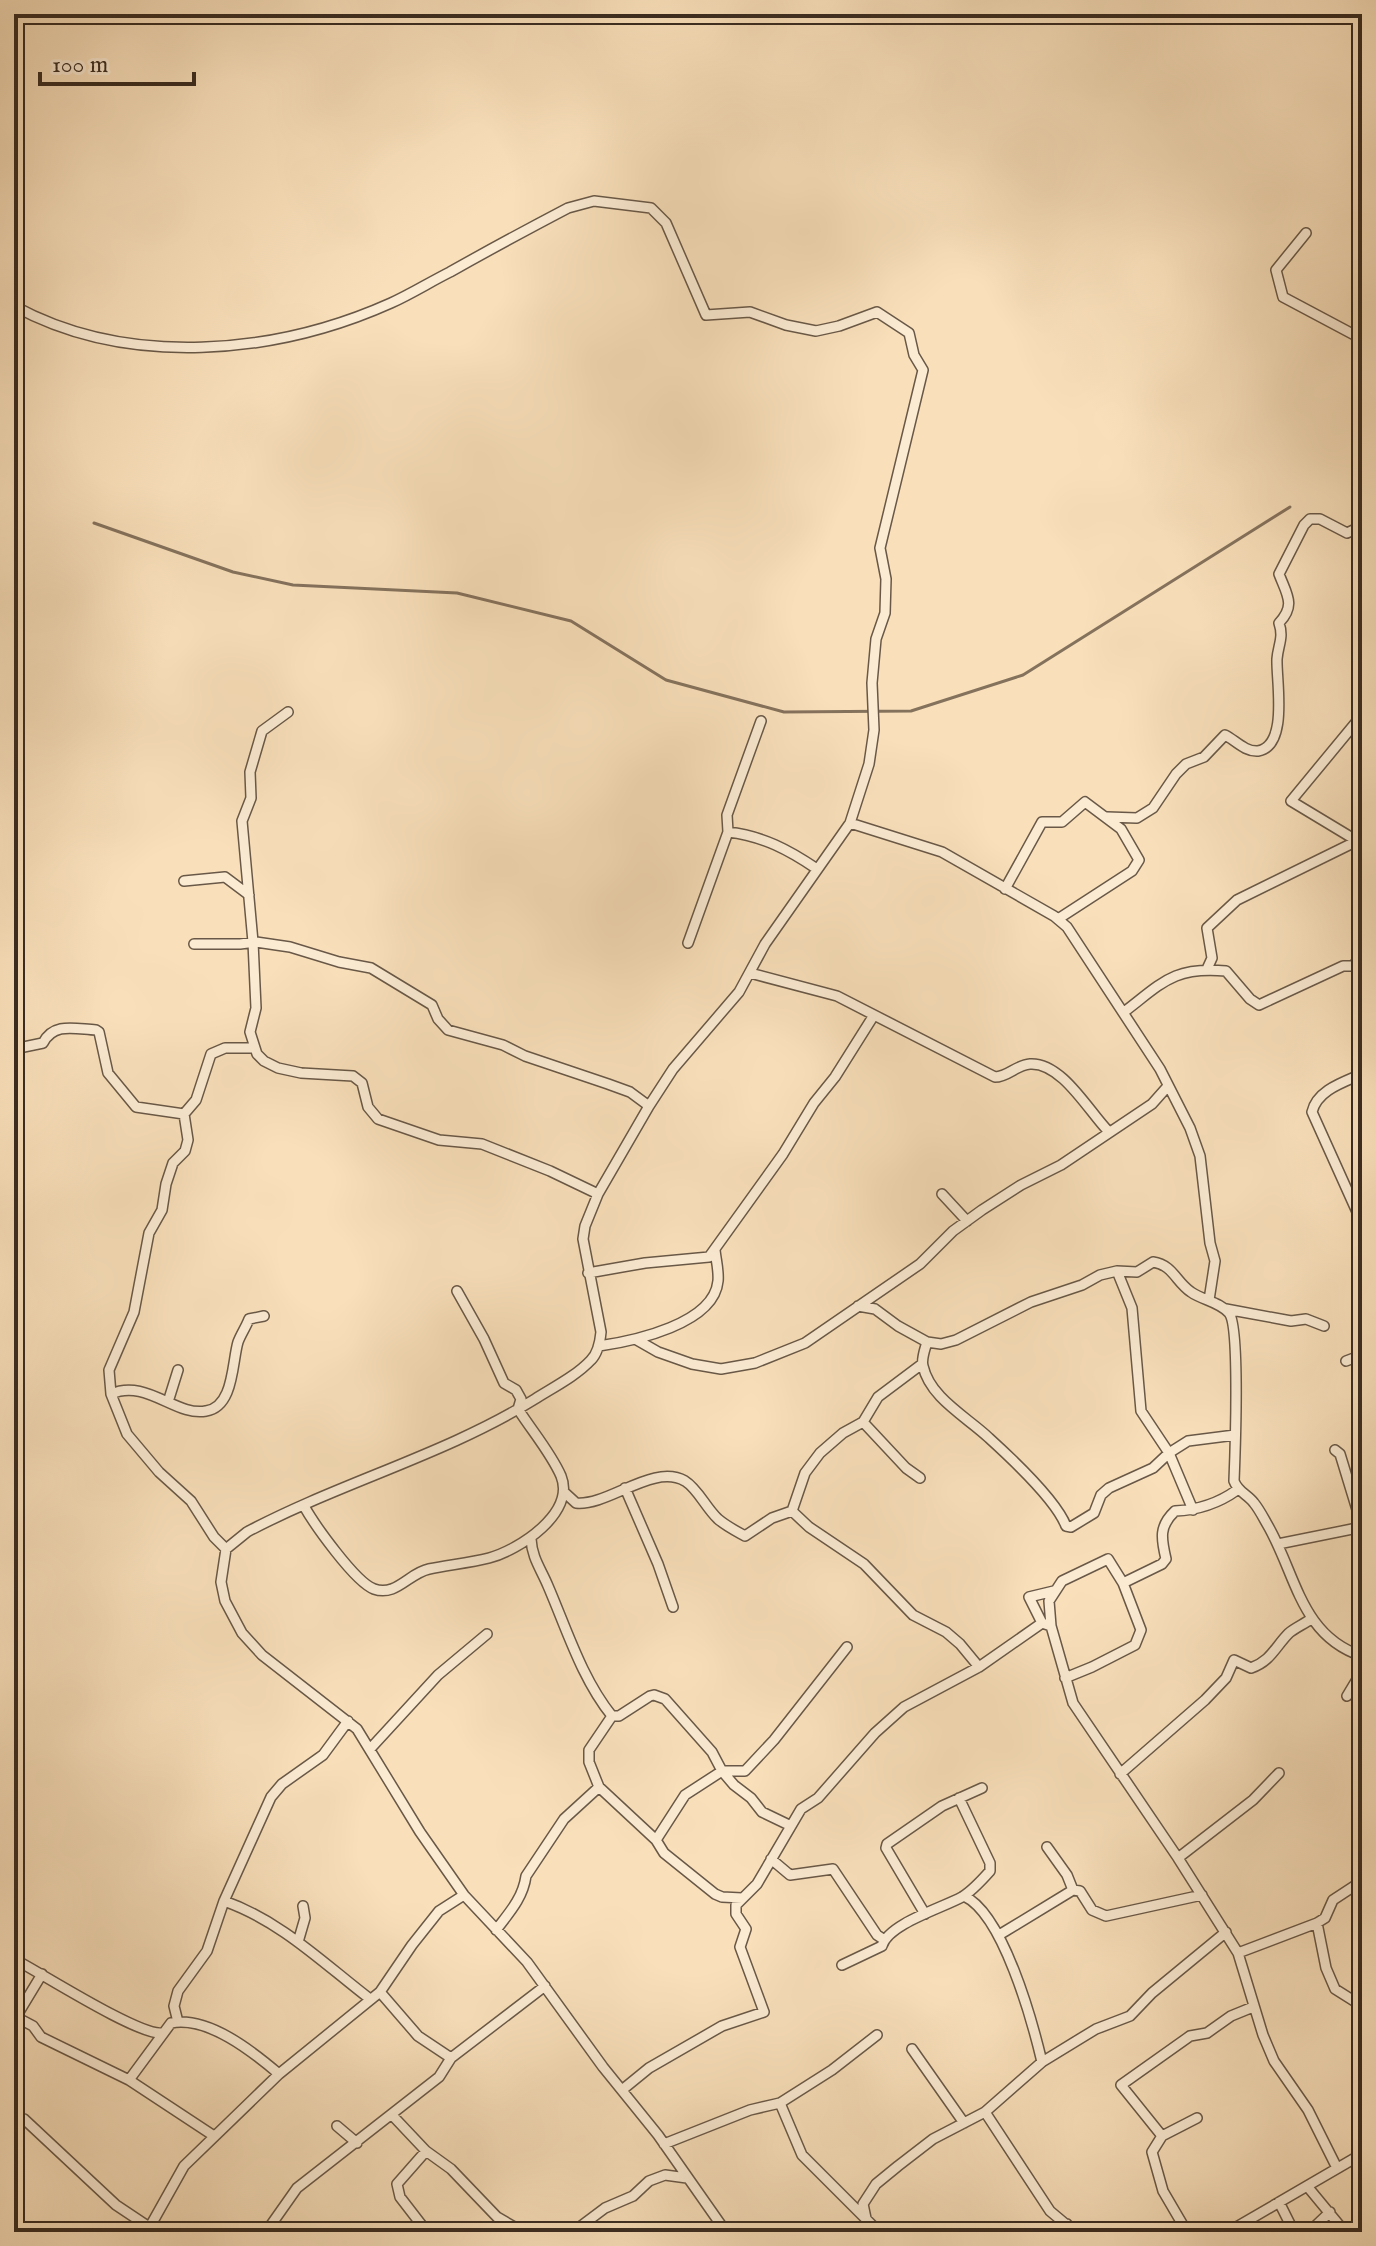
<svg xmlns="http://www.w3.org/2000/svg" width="1376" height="2246" font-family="'IM FELL English',serif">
<rect width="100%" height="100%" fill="#f9e0bb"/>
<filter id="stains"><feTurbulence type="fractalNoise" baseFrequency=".0025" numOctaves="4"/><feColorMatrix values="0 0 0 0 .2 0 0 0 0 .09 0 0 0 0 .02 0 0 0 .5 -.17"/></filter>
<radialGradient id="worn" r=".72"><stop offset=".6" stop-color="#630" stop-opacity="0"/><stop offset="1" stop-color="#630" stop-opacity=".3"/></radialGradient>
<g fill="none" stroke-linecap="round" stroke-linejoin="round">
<!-- stream -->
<path stroke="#85725d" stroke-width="3" d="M94,523L233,572L293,585L457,593L571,621L666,680L784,712L911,711L1023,675L1290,507"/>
<defs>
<path id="street" d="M1306,233L1276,270L1283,297L1362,339
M14,306C128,368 275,355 391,303C411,294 430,282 450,272C489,250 528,229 568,208L594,201L651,208L666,223L706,315L750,312L786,325L816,331L839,326L877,312L909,333L914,355L923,370L880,548L886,579L885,613L876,639L872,683L874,730L869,764L850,823L765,944L739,992L673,1069L649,1106L598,1194L585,1226L583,1239L601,1332C600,1342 598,1353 591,1360C576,1376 554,1387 535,1399C445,1455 341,1482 247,1532L226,1549L221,1582L225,1601L242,1633L262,1655L357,1729L420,1832L464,1895L527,1962L603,2067L658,2135L726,2232
M288,712L262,731L250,772L251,798L242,821L253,942L256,1008L250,1032L257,1054L264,1061L278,1068L301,1073L353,1076L362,1083L368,1107L378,1119L439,1140L482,1144L550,1171L598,1194
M1107,817L1137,818L1153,808L1176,774L1186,764L1204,757L1225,735C1235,740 1245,752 1258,751C1289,746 1276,680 1277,659C1278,645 1284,638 1279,623C1296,605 1287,595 1279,574L1304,525L1310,519H1320L1347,533L1362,526
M850,823L942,852L1054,916L1067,927L1160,1069L1190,1128L1200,1156L1210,1243L1215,1261L1209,1300
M728,832C763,836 789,850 817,869
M1359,842L1291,801L1362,715
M184,881L225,877L249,895
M1005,889L1042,822H1062L1085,802L1121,829L1139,860L1132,871L1058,919
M688,943L728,832L727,815L761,721
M194,944H240L256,942L290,947L339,962L371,968L432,1005L438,1019L448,1030L503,1045L525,1056L608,1084L630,1092L649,1106
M1207,969L1212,958L1207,928L1237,900L1357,841
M750,973L837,996L995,1077C1008,1077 1016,1065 1030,1064C1062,1062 1089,1112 1109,1132
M1124,1012C1162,983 1174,966 1226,971L1250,999L1259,1005L1343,966H1353L1357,961
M14,1049L43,1043C54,1022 75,1029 96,1030L99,1032L108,1073L136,1107L184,1114
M1362,1074C1344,1082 1317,1090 1312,1112L1362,1223
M942,1194L967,1221
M1117,1271L1132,1308L1141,1411L1169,1453L1193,1510
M588,1273L645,1263L709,1257L783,1154L814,1103L835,1077L874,1015
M858,1306L875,1309L898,1326L927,1342L941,1344L956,1340L1031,1302L1082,1285L1100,1275L1117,1271L1137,1272L1153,1262C1173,1265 1176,1282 1191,1292C1202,1300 1220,1302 1229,1313C1240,1326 1235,1456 1234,1481C1238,1492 1247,1494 1254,1503C1259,1509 1263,1517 1267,1524C1296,1573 1300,1636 1362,1656
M1226,1309L1291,1321L1306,1319L1324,1326
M637,1340L658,1352L692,1364L721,1369L755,1363L805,1343L920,1264L953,1231L982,1210L1021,1185L1061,1165L1152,1104L1168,1086
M927,1342C925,1349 921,1359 923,1366C930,1398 967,1417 989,1438C1011,1458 1056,1500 1066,1526L1071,1527L1094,1513L1101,1495L1109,1488L1153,1468L1169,1453L1188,1441L1235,1435
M599,1346C634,1341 714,1324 718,1281C719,1271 716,1260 715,1250
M1346,1361L1362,1355
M111,1394C146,1378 176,1417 206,1411C234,1407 232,1362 238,1342C241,1334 246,1327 249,1319L264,1316
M168,1402L178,1370
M863,1422L906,1468L920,1478
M1335,1450L1340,1454L1362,1526
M625,1488L658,1564L673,1607
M564,1492L576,1503C609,1506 653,1463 685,1481C698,1489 706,1508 718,1519C726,1526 736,1531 745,1536L772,1518L792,1511L805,1473L820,1453L843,1433L863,1422L878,1397L922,1364
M304,1506C314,1524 355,1582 374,1589C396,1597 409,1573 429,1569C448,1565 469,1563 489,1558C519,1550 576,1513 561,1476C551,1453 532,1431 518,1409L521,1399L516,1390L504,1383L484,1339L457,1291
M792,1511L809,1527L864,1564L913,1615L946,1632L960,1644L979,1667
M531,1539C532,1558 541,1569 548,1586C567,1630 582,1679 612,1716
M1278,1544L1362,1527
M226,1549L214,1537L191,1501L159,1472L127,1434L111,1394L109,1370L134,1312L149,1233L162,1210L166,1184L173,1163L185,1151L188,1140L184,1114L196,1100L211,1054L225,1048H253
M1042,1623L1029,1597L1054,1591
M1051,1626L1073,1703L1178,1858L1238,1953L1263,2035L1274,2061L1308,2110L1337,2168
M1065,1678L1092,1667L1135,1645L1141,1630L1123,1583
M1347,1696L1362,1671
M370,1749L438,1675L487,1634
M1120,1774L1205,1700L1226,1678L1234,1660L1251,1668C1271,1661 1275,1647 1289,1633C1295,1628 1304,1624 1311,1619
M599,1787L656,1840L664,1853L715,1894L722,1897L742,1898
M656,1840L685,1795L722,1771H745L774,1740L847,1647
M1047,1847L1067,1875L1073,1890L1080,1891L1092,1910L1106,1916L1202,1895
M1178,1858L1253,1800L1279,1773
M771,1859L790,1875L833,1869L877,1935L883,1939
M964,1896C1003,1914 1032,2020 1042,2062
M224,1901C281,1921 323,1963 370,1999
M925,1914L886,1848L887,1844L942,1806L982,1788
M1317,1923L1326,1968L1335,1989L1362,2006
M496,1930C509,1913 523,1898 526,1876L564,1819L599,1787L589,1762V1750L612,1716H619L650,1696L654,1695L665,1699L712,1752L722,1771L734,1785L751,1798L762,1812L789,1825
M999,1935L1073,1890
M298,1942L305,1918L303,1906
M1238,1953L1317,1923L1325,1918L1333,1900L1362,1881
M14,1959C41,1973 139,2036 162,2033
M842,1965L882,1946C888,1924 942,1908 962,1897C972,1891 982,1880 990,1871V1863L959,1798
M42,1974L16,2017L33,2026L41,2037L129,2080L214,2136
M380,1992L418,2036L451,2058
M178,2022L174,2006L178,1991L207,1951L224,1901L271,1797L282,1784L323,1755L348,1721
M912,2049L964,2123
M129,2080L171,2023C208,2016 252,2051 279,2074
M622,2090L649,2068L722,2026L764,2012L740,1947L746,1929L736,1914V1905L757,1884L801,1809L818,1798L875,1733L904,1707L979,1667L1042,1623L1051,1626L1049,1601L1062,1581L1108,1559L1123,1583L1162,1564L1166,1559C1161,1538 1159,1526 1175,1511C1198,1510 1219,1503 1237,1490
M780,2103L802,2155L879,2232
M985,2112L1050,2211L1075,2232
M392,2115L426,2151L451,2169L497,2217L523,2232
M24,2119L116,2205L149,2227
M337,2126L357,2143
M1162,2136L1121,2085L1190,2036L1207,2033L1231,2016L1253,2007
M664,2144L750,2110L780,2103L832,2070L877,2035
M426,2151L397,2184L400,2197L427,2232
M1307,2186L1345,2232
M1279,2202L1294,2232
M147,2232L184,2166L279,2074L380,1992L412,1945L439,1911L464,1895
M266,2232L297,2188L439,2077L451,2058L545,1986
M573,2232L605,2208L633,2196L649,2181L665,2175L687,2178
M866,2232L868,2228L863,2204L876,2184L898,2166L933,2139L985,2112L1042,2062L1096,2029L1130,2016L1152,1993L1226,1932
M1035,2232L1045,2227L1067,2224
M1187,2232L1163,2191L1152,2152L1162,2136L1197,2118
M1228,2232L1362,2154
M1309,2232L1330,2212"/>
</defs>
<!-- street casing -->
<use href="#street" stroke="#695847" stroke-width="12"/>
<!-- street -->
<use href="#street" stroke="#fbebd3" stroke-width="9"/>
</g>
<!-- margin -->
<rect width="1376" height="2246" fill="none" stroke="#f9e0bb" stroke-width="48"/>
<rect x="16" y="16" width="1344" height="2214" fill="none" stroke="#392b20" stroke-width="4"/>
<rect x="24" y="24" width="1328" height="2198" fill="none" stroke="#392b20" stroke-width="2"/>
<!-- scale -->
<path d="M40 72v12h154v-12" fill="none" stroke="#392b20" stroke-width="4"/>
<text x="52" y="72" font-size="24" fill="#392b20" stroke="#fbebd3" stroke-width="6" paint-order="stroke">100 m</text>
<rect width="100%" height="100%" filter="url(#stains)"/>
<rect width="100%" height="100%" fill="url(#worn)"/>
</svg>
